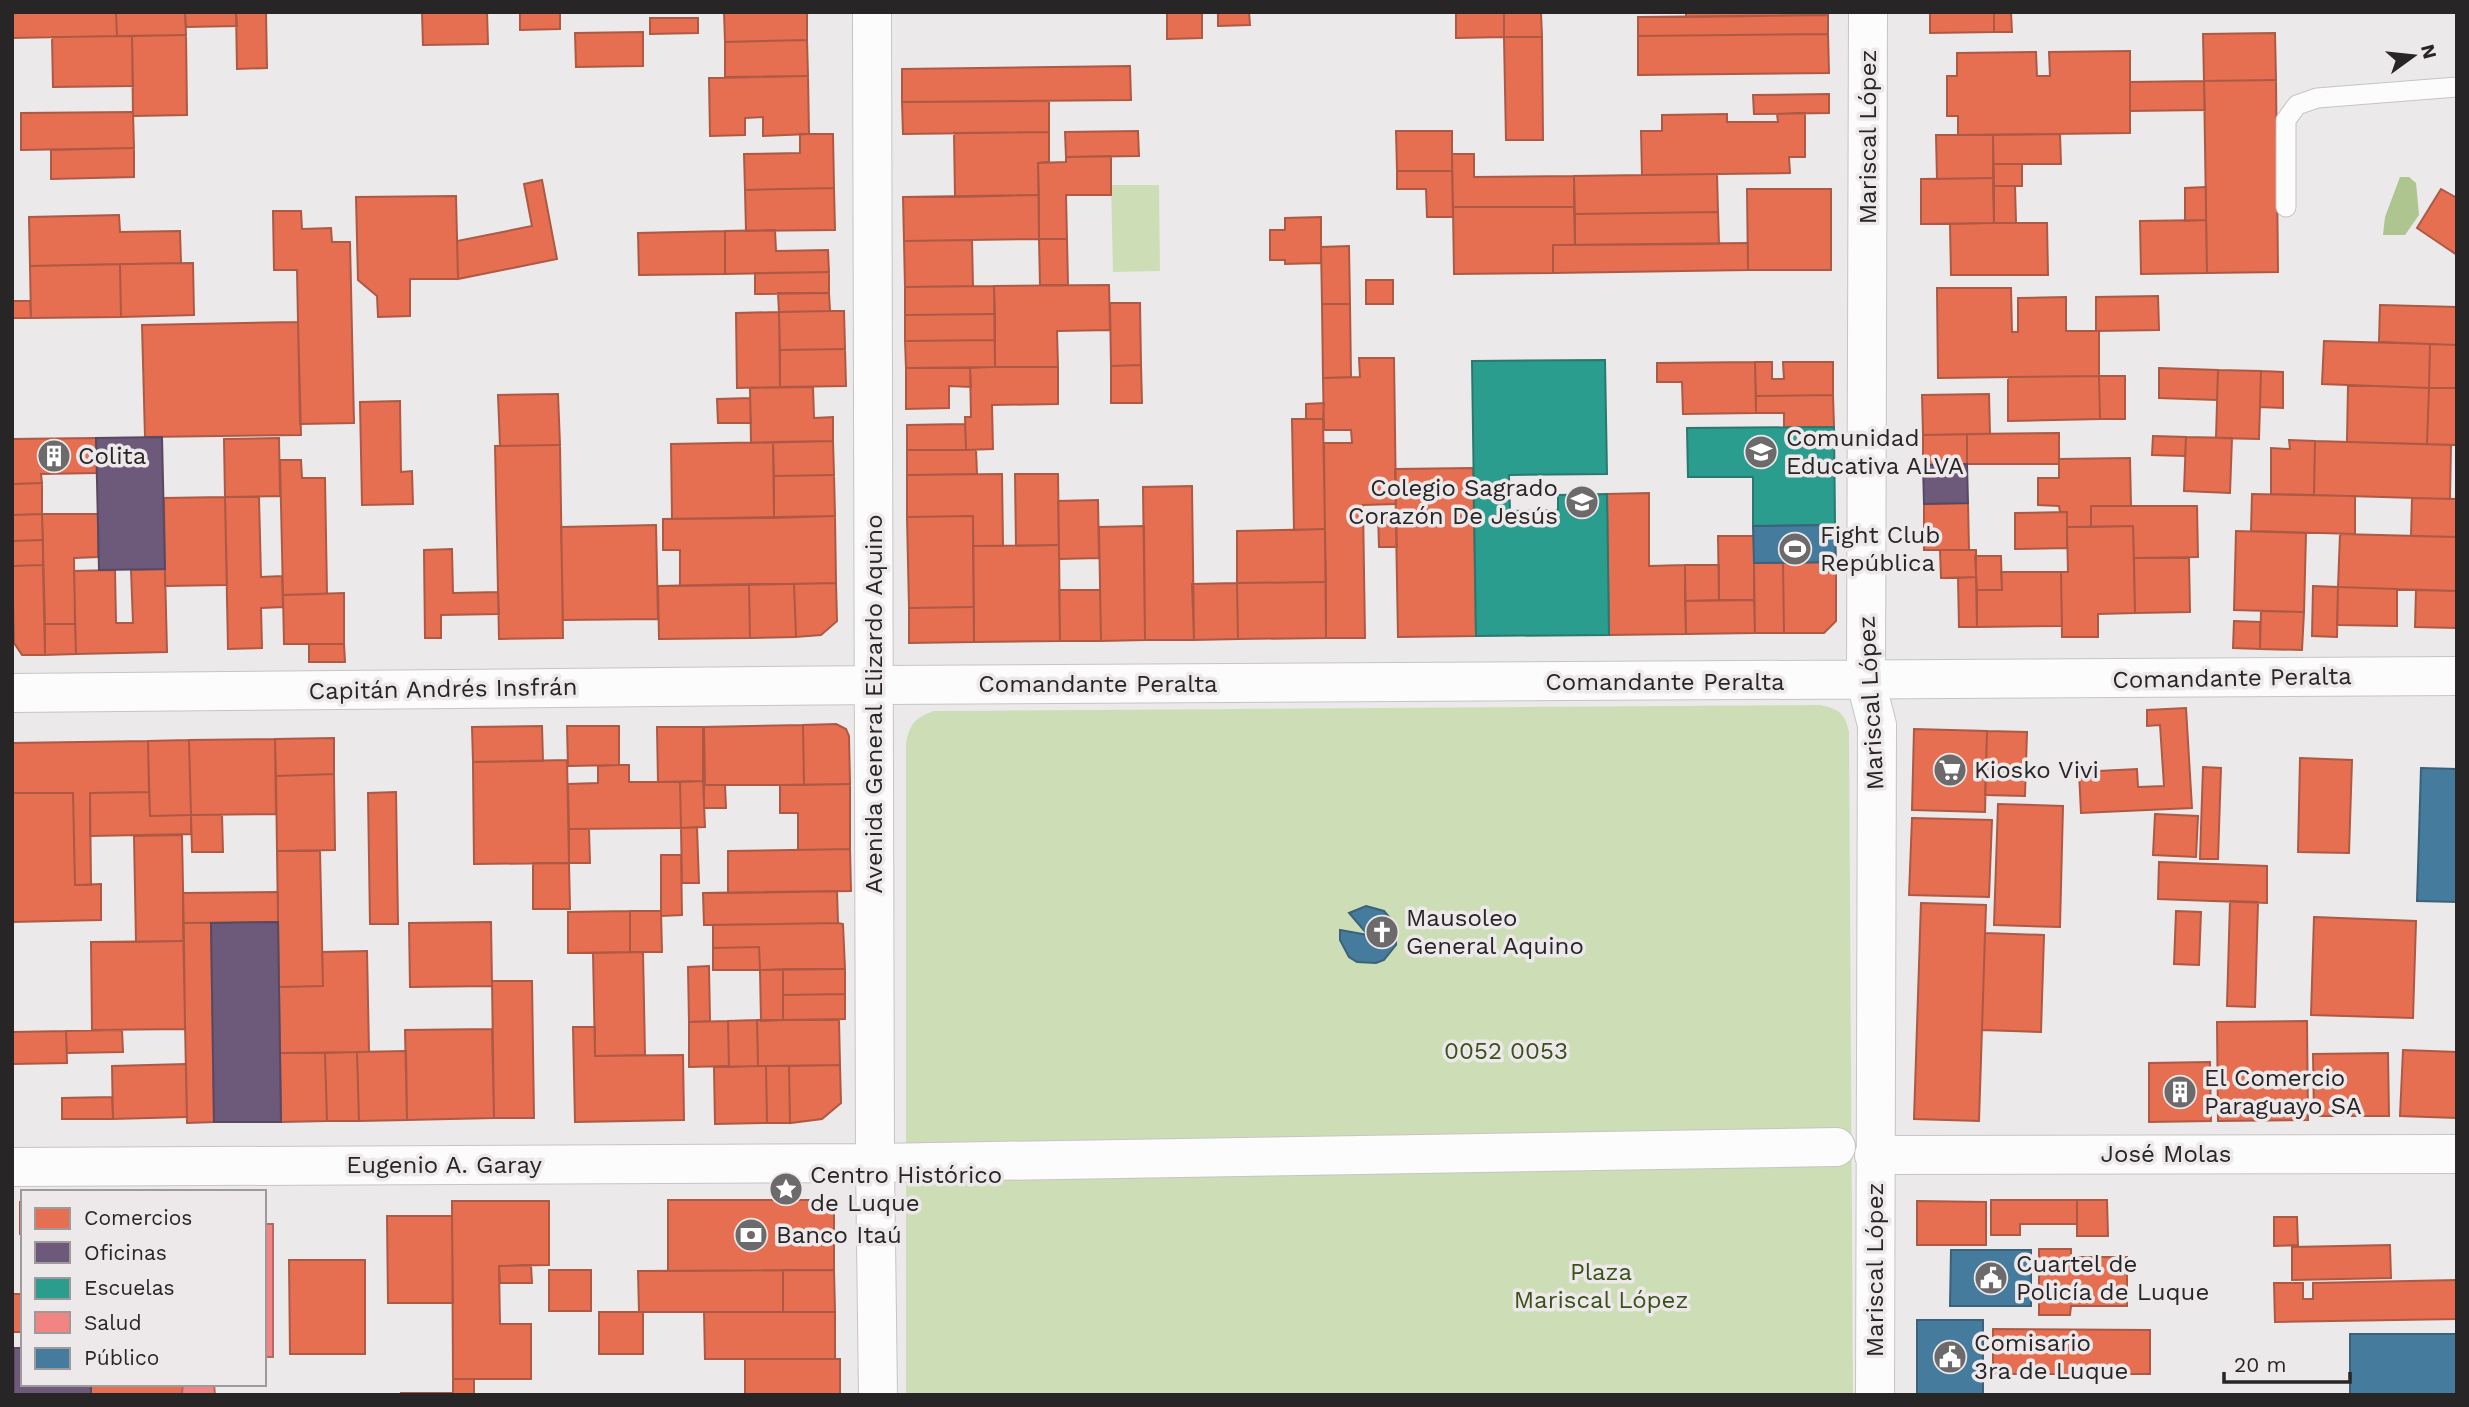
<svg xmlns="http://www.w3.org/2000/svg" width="2469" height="1407" font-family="'Work Sans',sans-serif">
<rect width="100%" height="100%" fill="#ece9ea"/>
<!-- green -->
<path fill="#cddeb6" d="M1111,185H1159L1160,271L1113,272Z
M1820,705C1839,709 1845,713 1849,732L1853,1395H906V743C910,723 915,718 934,711Z"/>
<!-- water -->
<path fill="#aec58f" d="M2400,177H2409L2416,183L2419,215L2405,235H2383L2385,217Z"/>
<!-- shops -->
<path fill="#e76f51" stroke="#ad5944" stroke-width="2" d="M12,12H116L117,36L12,38Z
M116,12H185L186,35L117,36Z
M185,12H236L237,26L186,27Z
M236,12H266L267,68L237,69Z
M422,12H487L488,44L423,45Z
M520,12H560V29L520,30Z
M724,12H807V40L725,42Z
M1167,12H1202V38L1167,39Z
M1218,12H1249L1250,25L1218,26Z
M1456,12H1504V37L1456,38Z
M1504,12H1541L1542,37H1504Z
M1686,12H1828V15L1686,17Z
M1930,12H1994V32L1930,33Z
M1994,12H2011L2012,32H1994Z
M1828,15V34L1638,36V17Z
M650,18H698V33L650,34Z
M643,32V66L576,67L575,33Z
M2275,33L2276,80L2204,81L2203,34Z
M1828,34L1829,73L1638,75V36Z
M186,35L187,115L133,116L132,36Z
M132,36L133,86L53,87L52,37Z
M1504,37H1542L1543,140H1506Z
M807,40L808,76L725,77V42Z
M2130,51V133L1958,135V116H1947V76H1957V53L2036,52L2037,76H2050L2049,52Z
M1130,66L1131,100L902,102V69Z
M808,76L809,134L763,136V117L745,118V135L710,136L709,78Z
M2276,80L2278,272L2207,273L2204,81Z
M2204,81L2205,110L2130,111V82Z
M1829,94V113L1754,114L1753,95Z
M1049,101V132L903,134L902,102Z
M133,112L134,148L21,150V113Z
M1805,113V157H1789L1790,173L1642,175L1641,131H1662V115L1727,114V122H1778L1777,114Z
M1138,131L1139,156L1066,157L1065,132Z
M1396,131H1452V171H1397Z
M1049,132V162L1038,163L1039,195L955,197L954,133Z
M800,134H833L834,188L745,190L744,154L800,153Z
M2060,134L2061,164H1993V135Z
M1936,135H1993L1994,178L1937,179Z
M134,148V177L51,179V150Z
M1452,154H1474V177L1574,176V207H1453Z
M1111,156V195H1066L1067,239H1039L1038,163L1066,162V157Z
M1993,164H2022V186H1993Z
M1397,171H1452L1453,217H1427L1426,189H1397Z
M1717,174L1718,212L1575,214L1574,176Z
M1994,178V223L1921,224V179Z
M542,180L557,259L458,279L457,241L532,226L524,184Z
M1993,186H2015L2016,223H1994Z
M2206,187V220L2185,221V188Z
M834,188L835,230L746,231L745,190Z
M1747,189H1831V270H1748Z
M2441,189L2457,198V255L2417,228Z
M1039,195V239L904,241L903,197Z
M456,196L458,279H410V316L378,317L377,296L358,280L356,197Z
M1453,207H1574L1575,245H1553V273L1454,274Z
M273,211H301L302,229L331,228L332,242H350L354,423L300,424L297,270H274Z
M1718,212L1719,244L1575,245V214Z
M119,215L120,232L180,231L181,263L30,266L29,217Z
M1321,217V263L1285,264V260H1270V230H1285V218Z
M2206,220L2207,273L2141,274L2140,221Z
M1994,223H2047L2048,275H1951L1950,224Z
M775,230L776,251L828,250L829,272L725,274V231Z
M725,231V274L639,275L638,233Z
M1039,239H1067L1068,285H1040Z
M972,240L973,286L905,287L904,241Z
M1748,243V270L1553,273V245Z
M1349,246L1350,304H1322L1321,247Z
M193,263L194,315L121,317L120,264Z
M120,264L121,317L31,318L30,266Z
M829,272V293L755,294V273Z
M1366,280H1393V304H1366Z
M1109,285L1110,330L1057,331L1058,367H995L994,286Z
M994,286L995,314L905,315V287Z
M1937,288H2011L2012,332H2018V298L2066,297V331H2099V376L1938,378Z
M778,293H829L830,311L779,312Z
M2158,296L2159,330L2096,331V297Z
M12,301H30L31,318H12Z
M1110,303H1140L1141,365L1111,366Z
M1322,304H1350L1351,377L1323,378Z
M2380,305L2457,307V345L2379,342Z
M830,311H844L845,349L780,350L779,312Z
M779,312L780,387L737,388L736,313Z
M995,314V340L905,341V315Z
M298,322L301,435L145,437L142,325Z
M995,340V367L906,368L905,341Z
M2324,341L2430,344L2429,388L2322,384Z
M2430,344L2457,345V388H2429Z
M845,349L846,386L780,387V350Z
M1359,358H1394L1396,504L1363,505L1365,638H1326L1324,443H1352L1351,430H1324L1323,378L1360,377Z
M1755,362L1756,413L1683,414L1682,382H1657V363Z
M1755,362H1772V379H1784L1783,362H1833V395L1756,396Z
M1141,365L1142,403H1111V366Z
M995,367H1058V404L992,405L993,449L966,450L965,417H971L970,368Z
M906,368H970L971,387L949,386V408L906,409Z
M2159,368L2218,370L2217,400L2159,398Z
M2218,370L2261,371L2259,439L2216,438Z
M2261,371L2283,372V408L2260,407Z
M2099,376H2125V419H2100Z
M2099,376L2100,419L2008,421V377Z
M2348,385L2429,388L2427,444L2347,442Z
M813,387L814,418L833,417V441L751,443L750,388Z
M2429,388H2457V445L2427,444Z
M558,394L560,445L500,446L498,395Z
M1989,394L1990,434L1923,435L1922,395Z
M1833,395L1834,427H1784V413H1756V396Z
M750,398L751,423H718L717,399Z
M400,401L401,472L412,471L413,504L362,505L360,402Z
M1324,403L1323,419H1306V404Z
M1292,419H1323L1325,529L1294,530Z
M965,424L966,450H907V425Z
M2059,433V464H1967V434Z
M1967,434V464L1923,465V435Z
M2153,436L2186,437L2185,456L2152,455Z
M2186,437L2232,438L2230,493L2184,491Z
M96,438L97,473L41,474L42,483L12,484V439Z
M279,438L280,496L225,497L224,439Z
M2289,440L2315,441L2314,495L2271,494V448L2290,449Z
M833,441L834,475L774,476L773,442Z
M2315,441L2451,445L2450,499L2314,495Z
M773,442L774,518L672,519L671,444Z
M560,445L563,638L499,639L495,446Z
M907,450H976L977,474L907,475Z
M2130,458L2131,506H2091V527H2067V512H2060L2059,506L2038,505V478H2059V459Z
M280,460H301L302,478H325L327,594L283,595Z
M1473,468L1476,636L1398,637L1395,469Z
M1002,474L1003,546H973V516L907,517V475Z
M1015,474H1058L1059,545L1016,546Z
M834,475L835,516L774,518V476Z
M42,483V514L12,515V484Z
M1192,486L1194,640H1145L1143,487Z
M1649,493V566L1685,565L1686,634L1609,635L1607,494Z
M2252,494L2355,496V534L2251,531Z
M225,497L227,585L165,586L164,498Z
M225,497H259L261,577L282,576L283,607L261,608L262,648L228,649Z
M2412,498L2457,499V537L2411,536Z
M1098,500L1099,558L1059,559L1058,501Z
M1968,503L1969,550H1924V504Z
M2091,506H2197L2198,557L2134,558L2133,526L2091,527Z
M2067,512V548L2015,549V513Z
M1378,513H1396L1397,547H1379Z
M42,514H98V557L74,558L75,624H45Z
M42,514L43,540L12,541V515Z
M835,516L836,583L680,586V550H663V519Z
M973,516L974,607L909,608L907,517Z
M656,525L658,619L563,620L561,527Z
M1144,526L1145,640L1101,641L1099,527Z
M2133,526L2135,613L2098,614V637H2062L2061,572H2068L2067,527Z
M1325,529L1326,582L1237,583V531Z
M2236,531L2306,533L2304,612L2234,610Z
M2340,534L2457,537V591L2338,587Z
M1718,536H1754V600H1719Z
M43,540V565L12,566V541Z
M1059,545L1060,641L974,642L973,546Z
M452,549L453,593L498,592L499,614L441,615V638H425L424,550Z
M1940,550H1976V577L1941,578Z
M1975,556H2001L2002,590H1977Z
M2134,558H2189L2190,612L2135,613Z
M1836,562V621L1824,633H1784L1783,563Z
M1754,563H1783L1784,633H1755Z
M43,565L45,655H22L14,643L12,566Z
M1685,565H1719V600L1685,601Z
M165,569L167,652L76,654L74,571L115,570L116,623H133L131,570Z
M2001,572H2061L2062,626L1977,627V590H2002Z
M1976,577L1977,627H1959L1958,578Z
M1326,582V638L1238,639L1237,583Z
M836,583L837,621L821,635L796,637L794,584Z
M1237,583L1238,639L1194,640L1192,584Z
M749,584L750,638L659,639L658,586Z
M749,584H794L796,637L750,638Z
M2313,586L2338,587L2337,637L2312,636Z
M2338,587L2397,589V626L2337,625Z
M1059,590H1100L1101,641H1060Z
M2416,590L2457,591V628L2415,627Z
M344,593V644H284L283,595Z
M1754,600L1755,633L1686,634L1685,601Z
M974,607V642L909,643V608Z
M2261,611L2304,612L2302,650L2260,649Z
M2234,621L2260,622V649L2233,648Z
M45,624H75L76,654L45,655Z
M309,644H344L345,662H309Z
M2186,708L2192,808L2081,813L2079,772L2137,769L2138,787L2164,786L2160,725L2147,726V710Z
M836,724L846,729L849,736L850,784L804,785L803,725Z
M803,725L804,785H705L704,727Z
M542,726L543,761L473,762L472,727Z
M567,726H619V765L568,766Z
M657,727H703V781L658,782Z
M1914,729L1987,731L1985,812L1912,810Z
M1987,731L2027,732L2025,796L1985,795Z
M334,738V774L276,776L275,739Z
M275,739L276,814L191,815L189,740Z
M189,740L191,815L150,816L148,741Z
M148,741L149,792L90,793L91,885H75L73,793H12V743Z
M2300,758L2352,760L2349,853L2298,852Z
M567,760L569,863L474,864L473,762Z
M619,765H629V782H680L681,828L569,829L568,784L598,783V766Z
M2203,767L2221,768L2218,859H2200Z
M334,774L335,850L277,851L276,776Z
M703,781L705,827L681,828L680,782Z
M850,784V849L798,850V813H780V785Z
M704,785H725L726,808H704Z
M149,792L150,816L191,815V834L90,836V793Z
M396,792L398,924H370L368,793Z
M12,793H73L75,885L101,884V920L12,922Z
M1998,804L2063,806L2060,927L1994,925Z
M2155,814L2198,816L2196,857L2153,855Z
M191,815H222L223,852H192Z
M1912,818L1992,820L1989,897L1909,895Z
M697,827L699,883H682L681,828Z
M569,829H589L590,863H569Z
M182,835L184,941L136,942L134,836Z
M850,849L851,891L728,893V851Z
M277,851H320L323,986L279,987Z
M661,855H681L682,915L661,916Z
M2159,862L2267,866V903L2158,899Z
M533,863H569L570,909H533Z
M837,891L838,923L704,925L703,893Z
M278,892V922L183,923V893Z
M2230,901L2258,902L2255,1007L2227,1006Z
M1921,903L1986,905L1979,1121L1914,1119Z
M630,911H661L662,952H630Z
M630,911V952L568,953V912Z
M2176,911L2201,912L2199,965L2174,964Z
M2314,917L2416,921L2413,1018L2311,1015Z
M491,922L492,986L410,987L409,923Z
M183,923H211L214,1122L187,1123Z
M838,923L843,924L845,969L760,970L759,947L713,948V925Z
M1985,933L2044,935L2041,1032L1982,1030Z
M184,941L185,1029L92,1030L91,942Z
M759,947L760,970H713V948Z
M367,951L369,1052L280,1053L279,987L323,986L322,952Z
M643,952L645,1055L595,1056L593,953Z
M709,966L710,1021L689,1022L688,967Z
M783,969V1020L761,1021L760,970Z
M783,969H845V994L783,995Z
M492,981H532L534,1118H494Z
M845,994V1019L783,1020V995Z
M757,1020L758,1066L729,1067L728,1021Z
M757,1020H839L840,1065L758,1066Z
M728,1021L729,1066L689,1067V1022Z
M2307,1021L2308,1120L2218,1121L2217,1022Z
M573,1027H595V1056L683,1055L684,1120L575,1122Z
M492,1029L494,1118L407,1120L405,1030Z
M122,1030L123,1052L67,1053L66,1031Z
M66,1031L67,1063L13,1064V1032Z
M2403,1050L2457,1052V1118L2400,1116Z
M406,1051L407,1120L359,1121L357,1052Z
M357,1052L359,1121H327L325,1053Z
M280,1053H325L327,1121L281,1122Z
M2388,1053L2389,1116H2314L2313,1054Z
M2210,1062L2211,1121L2149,1122V1063Z
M186,1064L187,1117L113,1119L112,1066Z
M840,1065L841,1103L822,1119L790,1123L789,1066Z
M766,1066L767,1123L715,1124L714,1067Z
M766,1066H789L790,1123H767Z
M112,1097L113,1119H62V1098Z
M668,1200H834V1270L668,1271Z
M1991,1200H2077V1224H2020V1235H1991Z
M2077,1200H2107L2108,1236H2077Z
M452,1201H549V1265L499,1266L500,1324H531V1379H453Z
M1917,1201L1986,1202V1245H1917Z
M20,1202H23V1234H20Z
M387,1216H452L453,1303H388Z
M2274,1217H2297L2298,1245L2274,1246Z
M2390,1245L2391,1278L2292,1280V1247Z
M2039,1249H2071V1257H2127V1306H2071L2070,1315H2039Z
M289,1260H365V1354H290Z
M531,1265L532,1283H500L499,1266Z
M549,1270H591V1311H549Z
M783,1270V1312H639L638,1271Z
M783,1270H834L835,1312H783Z
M2457,1280V1319L2275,1322L2274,1283H2303V1299H2313V1283Z
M12,1294H23V1332H12Z
M599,1312H643V1354H599Z
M704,1312H835V1359H705Z
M1993,1329L2150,1330V1374H1993Z
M745,1359H840V1395H745Z
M453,1379H474V1395H453Z
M91,1384H183L182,1395H91Z
M401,1393H453V1395H401Z"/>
<!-- offices -->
<path fill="#6d597a" stroke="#584961" stroke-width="2" d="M162,437L165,569L99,570L96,438Z
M1967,464L1968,503L1924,504L1923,465Z
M278,922L281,1122H214L211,923Z
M14,1348H23V1384H91V1395H14Z"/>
<!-- schools -->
<path fill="#2a9d8f" stroke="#297970" stroke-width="2" d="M1605,360L1607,474L1509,475L1510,511L1558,510V495L1607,494L1609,635L1476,636L1472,361Z
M1834,427L1835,525L1753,526V477H1688L1687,428Z"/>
<!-- health -->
<path fill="#f28482" stroke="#b56866" stroke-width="2" d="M264,1224H273V1357H264Z
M183,1384H214L215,1395H182Z"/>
<!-- public -->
<path fill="#457b9d" stroke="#3c6179" stroke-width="2" d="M1835,525L1836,562L1754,563L1753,526Z
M2421,768L2457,769V902L2417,901Z
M1366,906L1384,911L1396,925V945L1384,960L1376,963L1357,962L1349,957L1340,940V930L1368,935L1349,913Z
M1951,1250H2031V1306H1950Z
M1917,1320H1983V1395H1917Z
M2350,1334H2457V1395H2350Z"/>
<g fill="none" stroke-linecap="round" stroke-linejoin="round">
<defs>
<path id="lane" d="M2286,207V120L2297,105L2317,98L2457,87"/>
<path id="street" d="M1866,682L1877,725L1875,1395
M1874,1155L2457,1154
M875,1163L1836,1147"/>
<path id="primary" d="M872,12L875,1163L878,1395
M1866,682L1868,12
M12,693L882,685L2457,676
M12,1167L875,1163"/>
</defs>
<!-- lane casing -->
<use href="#lane" stroke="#c6c4c5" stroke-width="21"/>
<!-- street casing -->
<use href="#street" stroke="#c6c4c5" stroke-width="40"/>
<!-- primary casing -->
<use href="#primary" stroke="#c6c4c5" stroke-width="40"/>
<!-- lane -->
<use href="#lane" stroke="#fcfcfc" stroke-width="19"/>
<!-- street -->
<use href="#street" stroke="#fcfcfc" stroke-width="38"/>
<!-- primary -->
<use href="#primary" stroke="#fcfcfc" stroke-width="38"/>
</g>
<!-- icons -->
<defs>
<symbol id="school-disc" viewBox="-11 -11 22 22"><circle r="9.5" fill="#6c6a6b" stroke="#ede8ea"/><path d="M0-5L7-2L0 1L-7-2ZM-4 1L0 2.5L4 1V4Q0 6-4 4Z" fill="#fff"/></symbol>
<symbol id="building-disc" viewBox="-11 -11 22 22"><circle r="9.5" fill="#6c6a6b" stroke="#ede8ea"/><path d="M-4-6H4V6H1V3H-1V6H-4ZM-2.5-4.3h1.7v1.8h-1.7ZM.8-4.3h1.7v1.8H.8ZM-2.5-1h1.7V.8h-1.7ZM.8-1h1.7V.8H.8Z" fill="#fff"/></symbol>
<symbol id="stadium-disc" viewBox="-11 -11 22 22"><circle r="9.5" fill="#6c6a6b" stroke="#ede8ea"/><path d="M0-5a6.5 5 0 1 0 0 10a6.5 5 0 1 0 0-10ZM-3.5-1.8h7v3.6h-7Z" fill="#fff"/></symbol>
<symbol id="supermarket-disc" viewBox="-11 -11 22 22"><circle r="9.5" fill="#6c6a6b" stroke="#ede8ea"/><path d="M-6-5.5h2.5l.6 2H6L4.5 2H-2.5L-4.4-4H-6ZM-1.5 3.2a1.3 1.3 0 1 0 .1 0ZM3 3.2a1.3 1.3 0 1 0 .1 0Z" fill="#fff"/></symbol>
<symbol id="church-disc" viewBox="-11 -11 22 22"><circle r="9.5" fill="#6c6a6b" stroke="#ede8ea"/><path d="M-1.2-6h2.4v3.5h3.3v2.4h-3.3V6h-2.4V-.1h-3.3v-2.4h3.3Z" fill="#fff"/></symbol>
<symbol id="sight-disc" viewBox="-11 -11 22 22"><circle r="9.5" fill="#6c6a6b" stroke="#ede8ea"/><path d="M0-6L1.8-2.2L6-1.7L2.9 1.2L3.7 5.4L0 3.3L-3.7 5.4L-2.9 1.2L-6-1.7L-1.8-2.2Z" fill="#fff"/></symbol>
<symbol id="bank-disc" viewBox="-11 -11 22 22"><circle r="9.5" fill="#6c6a6b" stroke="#ede8ea"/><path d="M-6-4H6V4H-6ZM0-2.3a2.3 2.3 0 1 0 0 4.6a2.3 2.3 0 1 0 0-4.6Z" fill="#fff"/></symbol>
<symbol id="civic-disc" viewBox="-11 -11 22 22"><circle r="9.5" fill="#6c6a6b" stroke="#ede8ea"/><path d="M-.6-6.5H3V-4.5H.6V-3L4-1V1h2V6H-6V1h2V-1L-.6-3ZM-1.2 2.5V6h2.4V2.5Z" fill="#fff"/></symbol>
</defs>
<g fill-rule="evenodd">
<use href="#school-disc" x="1742" y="433" width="38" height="38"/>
<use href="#building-disc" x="35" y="437" width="38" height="38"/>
<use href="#school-disc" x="1563" y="483" width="38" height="38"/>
<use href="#stadium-disc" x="1776" y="530" width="38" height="38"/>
<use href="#supermarket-disc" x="1931" y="751" width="38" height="38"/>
<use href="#church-disc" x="1363" y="913" width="38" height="38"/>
<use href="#building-disc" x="2161" y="1073" width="38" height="38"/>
<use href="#sight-disc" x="767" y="1170" width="38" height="38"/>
<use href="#bank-disc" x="732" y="1216" width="38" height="38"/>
<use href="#civic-disc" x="1972" y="1259" width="38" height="38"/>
<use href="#civic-disc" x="1931" y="1338" width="38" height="38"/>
</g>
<g text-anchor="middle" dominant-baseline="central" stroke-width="7" stroke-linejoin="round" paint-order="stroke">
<!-- street labels -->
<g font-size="24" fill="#272526" stroke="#ede8ea">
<text transform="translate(1868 137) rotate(-90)">Mariscal López</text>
<text transform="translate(2232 678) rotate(-1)">Comandante Peralta</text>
<text x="1665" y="682">Comandante Peralta</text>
<text x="1098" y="684">Comandante Peralta</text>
<text transform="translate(443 689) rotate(-1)">Capitán Andrés Insfrán</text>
<text transform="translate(1871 703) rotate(-93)">Mariscal López</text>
<text transform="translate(874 704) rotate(-90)">Avenida General Elizardo Aquino</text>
<text x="2166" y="1154">José Molas</text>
<text x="444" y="1165">Eugenio A. Garay</text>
<text transform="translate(1875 1270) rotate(-90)">Mariscal López</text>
</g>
<!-- poi labels -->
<g font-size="24" fill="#272526" stroke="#ede8ea" text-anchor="start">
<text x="1786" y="438">Comunidad<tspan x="1786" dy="28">Educativa ALVA</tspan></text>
<text x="78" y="456">Colita</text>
<text x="1558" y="488" text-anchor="end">Colegio Sagrado<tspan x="1558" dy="28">Corazón De Jesús</tspan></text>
<text x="1820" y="535">Fight Club<tspan x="1820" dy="28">República</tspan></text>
<text x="1974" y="770">Kiosko Vivi</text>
<text x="1406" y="918">Mausoleo<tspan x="1406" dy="28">General Aquino</tspan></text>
<text x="2204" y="1078">El Comercio<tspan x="2204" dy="28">Paraguayo SA</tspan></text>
<text x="810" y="1175">Centro Histórico<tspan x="810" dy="28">de Luque</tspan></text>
<text x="776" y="1235">Banco Itaú</text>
<text x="2016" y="1264">Cuartel de<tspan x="2016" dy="28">Policía de Luque</tspan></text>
<text x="1974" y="1343">Comisario<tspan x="1974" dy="28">3ra de Luque</tspan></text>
</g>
<!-- park labels -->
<g font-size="24" fill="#3b511a" stroke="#ede8ea">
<text x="1506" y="1051">0052 0053</text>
<text x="1601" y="1272">Plaza<tspan x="1601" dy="28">Mariscal López</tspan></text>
</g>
</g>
<!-- border -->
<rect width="2469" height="1407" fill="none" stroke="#272526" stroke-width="28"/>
<!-- legend -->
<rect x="21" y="1190" width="245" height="196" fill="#ede8ea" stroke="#9e9a9c" stroke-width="2"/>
<rect x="35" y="1208" width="35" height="21" fill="#e76f51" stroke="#9e9a9c" stroke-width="2"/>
<text x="84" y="1225" font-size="21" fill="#272526">Comercios</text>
<rect x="35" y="1242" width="35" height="21" fill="#6d597a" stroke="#9e9a9c" stroke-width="2"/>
<text x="84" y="1260" font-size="21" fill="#272526">Oficinas</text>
<rect x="35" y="1278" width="35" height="21" fill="#2a9d8f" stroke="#9e9a9c" stroke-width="2"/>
<text x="84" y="1295" font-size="21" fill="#272526">Escuelas</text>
<rect x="35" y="1312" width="35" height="21" fill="#f28482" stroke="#9e9a9c" stroke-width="2"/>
<text x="84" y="1330" font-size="21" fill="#272526">Salud</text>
<rect x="35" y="1348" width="35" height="21" fill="#457b9d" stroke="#9e9a9c" stroke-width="2"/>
<text x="84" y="1365" font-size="21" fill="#272526">Público</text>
<!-- north arrow -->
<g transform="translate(2413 56) rotate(75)" stroke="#ede8ea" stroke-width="5" paint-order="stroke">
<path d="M0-5L12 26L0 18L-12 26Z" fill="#272526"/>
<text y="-10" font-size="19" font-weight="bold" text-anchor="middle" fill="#272526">N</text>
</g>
<!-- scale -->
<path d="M2224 1372v10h126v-10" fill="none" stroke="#272526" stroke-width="3.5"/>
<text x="2234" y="1372" font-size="21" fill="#272526" stroke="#ede8ea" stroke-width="5" paint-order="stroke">20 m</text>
</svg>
